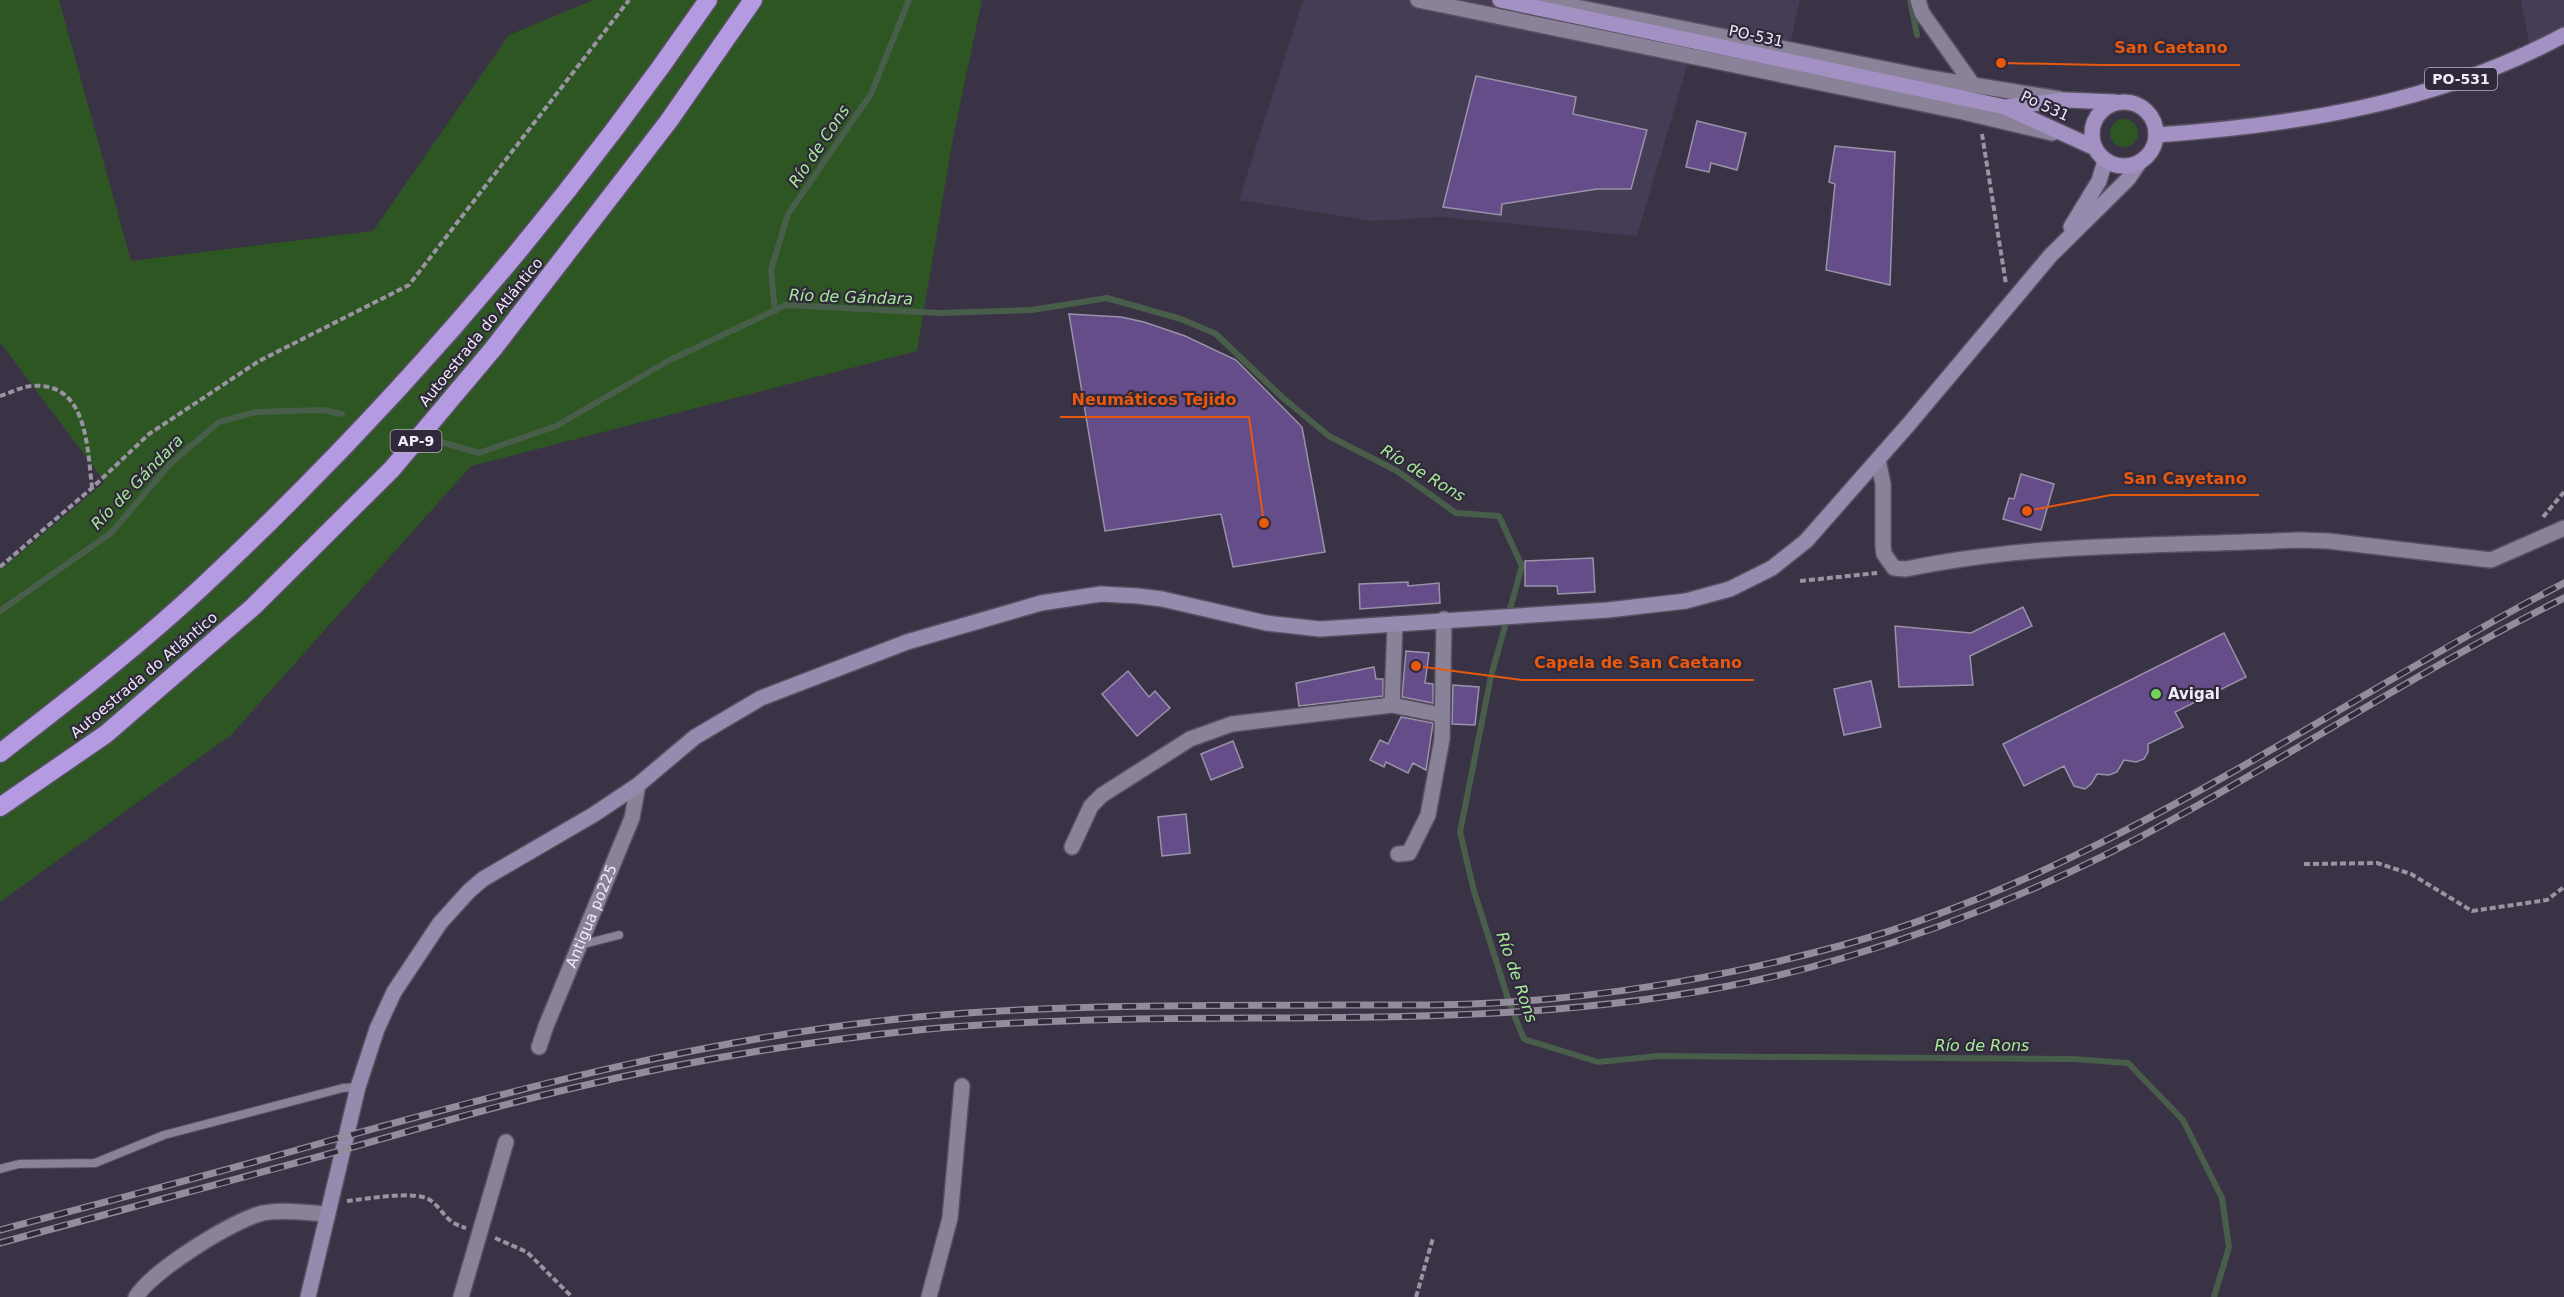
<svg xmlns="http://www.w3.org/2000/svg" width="2564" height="1297" font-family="'DejaVu Sans',sans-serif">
<rect width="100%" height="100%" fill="#3a3346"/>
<!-- built -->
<path fill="#453c56" d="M1303,0H1800L1783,75L1690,56L1637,236L1441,217L1372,221L1239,200Z
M2521,0H2564V35L2531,53Z"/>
<!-- green -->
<path fill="#2d5622" d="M0,0H59L131,261L373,231L509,35L593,0H982L953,138L917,351L471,466L231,735L0,902V570L105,482L0,342Z
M2110 133a14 14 0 1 1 28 0a14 14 0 1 1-28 0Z"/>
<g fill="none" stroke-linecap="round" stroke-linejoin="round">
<!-- stream -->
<path stroke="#495e4a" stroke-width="6" d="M1910,0L1917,35
M775,311L771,270L788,214L871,94L909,0
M441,442L479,453L556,426L668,361L786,305L939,313L1032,310L1107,298L1181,319L1216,334L1283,398L1329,436L1397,471L1456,513L1499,516L1522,566L1491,676L1460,832L1474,891L1510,1005L1524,1039L1598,1062L1659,1056L2073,1059L2128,1063L2183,1120L2222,1198L2229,1247L2214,1297
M0,611L111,533L170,464L219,422L256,412L323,410L342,414"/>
</g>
<!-- building -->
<path fill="#654d89" stroke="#9a92a9" stroke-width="1.5" d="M1476,76L1576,97L1573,114L1647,130L1631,189H1597L1502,204L1501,215L1443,207Z
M1697,121L1746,133L1737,170L1711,163L1709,172L1686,167Z
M1835,146L1895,152L1890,285L1826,270L1835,184L1829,182Z
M1069,314L1121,317L1144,322L1185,336L1236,360L1302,427L1325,552L1233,567L1221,514L1105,531Z
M2021,474L2054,484L2041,530L2003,519L2009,498L2014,499Z
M1593,558L1595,592L1558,594L1557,586H1525V561Z
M1408,582V586L1439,583L1440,603L1360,609L1359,584Z
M2023,607L2032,626L1970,656L1973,685L1899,687L1895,626L1971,633Z
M2224,633L2246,677L2175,712L2183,727L2148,744V752L2144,759L2136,762L2124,760L2117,772L2109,775L2097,774L2091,784L2085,789L2074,786L2064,766L2024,786L2003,744Z
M1406,651L1429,653L1425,683L1433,684V703L1402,697Z
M1374,667L1376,679H1383V696L1299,706L1296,683Z
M1128,671L1149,697L1155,691L1170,708L1137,736L1102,694Z
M1871,681L1881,727L1844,735L1834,689Z
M1453,685L1479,687L1475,725L1452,724Z
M1401,717L1433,723L1426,770L1413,763L1408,773L1386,762L1384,767L1370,760L1380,740L1388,744Z
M1233,741L1243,767L1211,780L1201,754Z
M1186,814L1190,853L1162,856L1158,817Z"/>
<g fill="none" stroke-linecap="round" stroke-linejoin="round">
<defs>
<path id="service" d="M580,945L619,935
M0,1169L19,1164L95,1163L164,1135L343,1088L358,1087"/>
<g id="minor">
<path d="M1418,0L1963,112L2052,133"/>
<path d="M1541,0L1930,78L2060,99"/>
<path d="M1918,0L1922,13L1973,85"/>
<path d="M1878,460L1883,484V546L1884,554L1894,568L1906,569C2035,542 2166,546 2298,540L2328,541L2491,560L2564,528"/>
<path d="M1392,705L1395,624"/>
<path d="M1072,847L1091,806L1102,795L1190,739L1232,724L1392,705L1442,715"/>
<path d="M1398,854L1409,853L1428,815L1442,739L1444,619"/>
<path id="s1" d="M539,1047L546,1026L632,818L638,785"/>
<path d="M136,1297C152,1271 233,1220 263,1213C284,1209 307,1213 328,1214"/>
<path d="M461,1297L506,1142"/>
<path d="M929,1297L950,1218L962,1086"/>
</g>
<path id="secondary" d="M2071,227L2099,181L2105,161
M308,1297L358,1087L377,1029L394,992L440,923L469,891L483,879L593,815L638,785L695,737L761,698L907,642L1041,603L1101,594L1138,596L1162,599L1266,623L1320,629L1608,610L1686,601L1730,589L1772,568L1806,541L1909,424L2051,255L2128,179L2139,163"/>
<path id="primary" d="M1500,0L2005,107L2095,148
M2092 134a32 32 0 1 1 64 0a32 32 0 1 1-64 0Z
M2005,107L2066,100L2115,102
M2157,135C2296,125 2439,103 2564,35"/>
<path id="motorway" d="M0,753C70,699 141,644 205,584C393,408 562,212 708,0
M0,807L106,734L253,607L392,469L493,349L668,122L753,0"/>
</defs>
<!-- service casing -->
<use href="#service" stroke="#575061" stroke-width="10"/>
<!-- minor casing -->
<use href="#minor" stroke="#575061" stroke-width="18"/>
<!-- secondary casing -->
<use href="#secondary" stroke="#575061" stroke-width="18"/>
<!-- primary casing -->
<use href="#primary" stroke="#575061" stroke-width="18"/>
<!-- motorway casing -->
<use href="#motorway" stroke="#575061" stroke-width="21"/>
<!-- path -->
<path stroke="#9993a3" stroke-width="4" stroke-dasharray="6 3" stroke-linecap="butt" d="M1982,134L2006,284
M0,396C10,393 21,387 31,386C88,381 87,448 92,487
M2543,517L2564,492
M0,567L92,488L149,434L259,361L409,285L629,0
M1800,581L1877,573
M2304,864L2377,863L2411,874L2472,911L2547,900L2564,887
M347,1201C366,1199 415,1190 430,1200C446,1212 444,1222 466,1228
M495,1238L527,1252L572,1297
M1416,1297L1433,1238"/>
<!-- service -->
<use href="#service" stroke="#8a8299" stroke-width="8"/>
<!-- minor -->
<use href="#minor" stroke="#8a8299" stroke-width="15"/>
<!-- secondary -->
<use href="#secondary" stroke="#978aaf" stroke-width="15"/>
<!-- primary -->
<use href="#primary" stroke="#a391c4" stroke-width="15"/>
<!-- motorway -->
<use href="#motorway" stroke="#b49be1" stroke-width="18"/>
<defs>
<path id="rail" d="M0,1230C108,1201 217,1173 325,1142C520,1088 716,1036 918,1017C1057,1004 1197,1006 1336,1005C1399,1005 1462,1006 1525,1001C1632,993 1740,973 1843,945C2104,873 2326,707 2564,583
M0,1243C108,1213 217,1185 325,1155C407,1132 490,1107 573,1088C686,1061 802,1042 918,1030C1226,1000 1542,1049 1843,958C1958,924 2072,876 2177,817C2307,745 2431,664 2564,598"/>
</defs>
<!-- rail casing -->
<use href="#rail" stroke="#928c9c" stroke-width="7"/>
<!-- rail -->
<use href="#rail" stroke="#30293c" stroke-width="4.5" stroke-dasharray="14" stroke-linecap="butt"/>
</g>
<!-- markers -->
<circle fill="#74d25b" stroke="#30293c" stroke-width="2" cx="2156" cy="694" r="6"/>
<g text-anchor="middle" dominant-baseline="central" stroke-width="4.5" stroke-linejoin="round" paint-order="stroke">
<!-- shield labels -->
<g fill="#30293c" stroke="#b6b1c0" stroke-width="1.5">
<rect x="2425" y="68" width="72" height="22" rx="4.5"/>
<rect x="390.5" y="430" width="51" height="22" rx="4.5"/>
</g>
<g font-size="14" font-weight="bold" fill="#efebf8">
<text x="2461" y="79">PO-531</text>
<text x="416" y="441">AP-9</text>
</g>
<!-- street labels -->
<g font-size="15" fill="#efebf8" stroke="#30293c">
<text transform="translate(1756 36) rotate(12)">PO-531</text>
<text transform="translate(2045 106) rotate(25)">Po 531</text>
<text transform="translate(481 332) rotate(-51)">Autoestrada do Atlántico</text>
<text transform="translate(144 675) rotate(-40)">Autoestrada do Atlántico</text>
<text stroke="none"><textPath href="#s1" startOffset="141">Antigua po225</textPath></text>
</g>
<!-- poi labels -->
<g font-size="15" font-weight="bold" fill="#efebf8" stroke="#30293c" text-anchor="start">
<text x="2168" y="694">Avigal</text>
</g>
<!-- water labels -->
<g font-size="16" font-style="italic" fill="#a8e998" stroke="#30293c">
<text transform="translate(819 146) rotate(-56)">Río de Cons</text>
<text transform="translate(851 297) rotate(2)">Río de Gándara</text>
<text transform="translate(1423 473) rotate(31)">Río de Rons</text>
<text transform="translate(137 482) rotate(-46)">Río de Gándara</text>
<text transform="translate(1517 977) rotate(71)">Río de Rons</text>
<text x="1982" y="1045">Río de Rons</text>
</g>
</g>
<!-- callouts -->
<path fill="none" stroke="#e8590c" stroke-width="2" d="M2001 63L2102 65H2240M1264 523L1249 417H1060M2027 511L2111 495H2259M1416 666L1522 680H1754"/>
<g fill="#e8590c" stroke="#30293c" stroke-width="2">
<circle cx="2001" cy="63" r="6"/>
<circle cx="1264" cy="523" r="6"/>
<circle cx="2027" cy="511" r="6"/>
<circle cx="1416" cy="666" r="6"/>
</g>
<g font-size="16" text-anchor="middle" font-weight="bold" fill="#e8590c" stroke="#30293c" stroke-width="4.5" stroke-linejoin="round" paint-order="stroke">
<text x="2171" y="53">San Caetano</text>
<text x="1154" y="405">Neumáticos Tejido</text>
<text x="2185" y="484">San Cayetano</text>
<text x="1638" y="668">Capela de San Caetano</text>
</g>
</svg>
